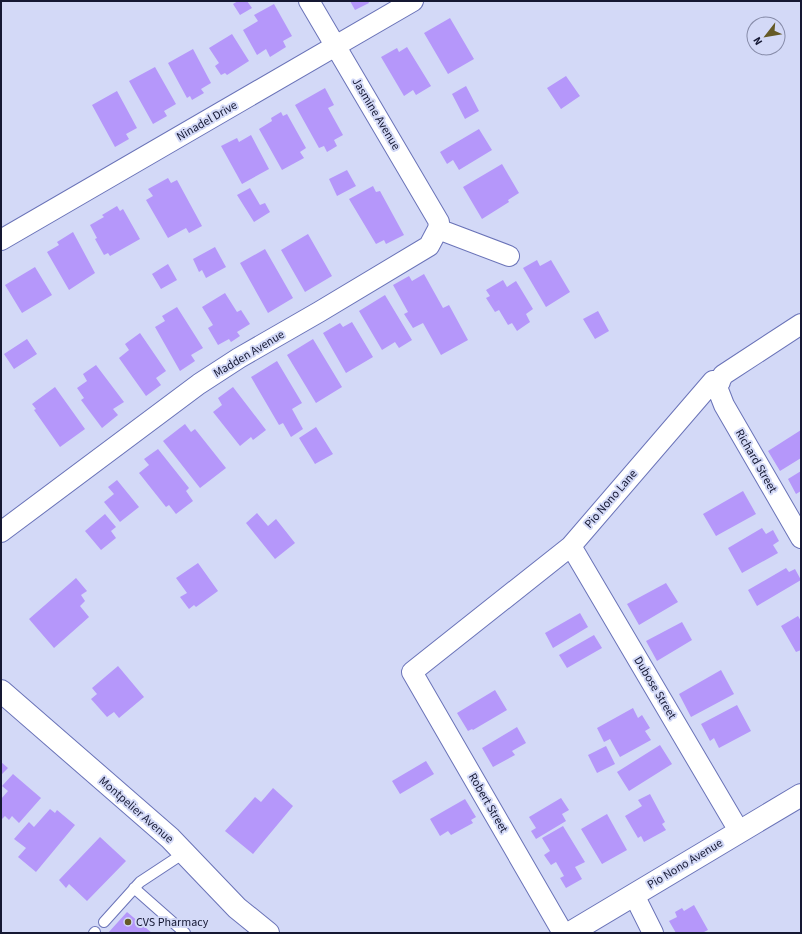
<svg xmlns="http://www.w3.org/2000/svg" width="802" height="934" font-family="'Source Sans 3',sans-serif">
<rect width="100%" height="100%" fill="#d3d9f7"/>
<!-- building -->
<path fill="#b597fa" d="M238,1H247L252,8L240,15L233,4Z
M350,1H368L369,3L355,10Z
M274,4L292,36L283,41L286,47L270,57L266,49L257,55L243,30L258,21L254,15Z
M450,18L474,59L448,74L424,33Z
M232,34L249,61L227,75L225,73L221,75L215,66L219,63L209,48Z
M407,47L431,86L416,95L413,90L404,96L381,57L397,48L399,52Z
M193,49L211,83L201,89L204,93L192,100L190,96L187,98L168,63Z
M155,67L176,104L164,111L167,116L153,124L129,81Z
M566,76L580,96L561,109L547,88Z
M466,86L479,111L465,119L452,94Z
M325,88L334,105L328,108L343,135L334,140L337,146L327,152L324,146L319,148L295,105Z
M117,91L137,128L126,134L129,139L115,147L92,105Z
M281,112L283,116L287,114L306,148L300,152L304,158L282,170L259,129L272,121L271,118Z
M479,129L492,150L459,170L453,160L447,164L440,152Z
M251,135L269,169L242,184L221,146L237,138L239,142Z
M502,164L519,193L508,200L509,202L482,219L463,187Z
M347,170L356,186L337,196L329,179Z
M168,178L171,183L177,180L202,226L189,233L186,228L168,238L146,200L153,196L148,189Z
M373,186L376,192L380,191L404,235L386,244L384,240L376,244L349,199Z
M250,188L260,205L265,203L270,212L254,222L237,195Z
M117,206L120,211L123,209L140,239L110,256L108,253L104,255L95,239L97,238L90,225L104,217L102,215Z
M73,232L95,273L69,290L47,252L59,245L57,242Z
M308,234L332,276L305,292L281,250Z
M215,247L226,267L206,278L202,270L199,272L193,259Z
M265,249L293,298L268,313L240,263Z
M537,260L540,266L551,260L570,292L546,307L523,268Z
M168,264L177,280L161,289L152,274Z
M35,267L52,295L22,313L5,285Z
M424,274L443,308L449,305L468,340L441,355L423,323L413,328L404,314L408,312L393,285L409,276L412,281Z
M503,280L507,287L516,281L533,309L526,314L530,322L517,331L512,323L508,325L499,310L495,312L486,298L490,296L486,290Z
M225,293L237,312L241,310L250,324L237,332L240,336L231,342L229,339L218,345L208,328L213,325L202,307Z
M385,295L412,340L399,348L395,342L382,350L359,311Z
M177,307L203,348L191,355L195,361L180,371L155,327L165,321L162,316Z
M598,311L609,331L595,339L583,319Z
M352,322L373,357L346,373L323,333L340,323L343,327Z
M140,333L166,371L156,378L161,385L146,396L119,358L129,350L125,344Z
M27,339L37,354L14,369L4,354Z
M313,339L342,387L316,403L287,355Z
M277,361L302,403L292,409L303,429L291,437L283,423L279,425L251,377Z
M96,365L124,402L113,409L118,415L102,428L81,400L84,398L77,388L87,381L83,374Z
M55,387L85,429L60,447L34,410L36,409L32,404Z
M233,387L266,430L253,440L251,437L240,446L213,412L222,405L218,398Z
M185,424L191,432L195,429L226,468L200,488L163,441Z
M316,427L333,454L315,464L299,438Z
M801,430V458L780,471L768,451Z
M158,449L189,488L186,491L193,501L176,514L169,505L166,507L139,473L149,465L144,459Z
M801,471V491L796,494L788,479Z
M117,480L139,507L120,522L104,502L114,494L108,487Z
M743,491L756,514L716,536L703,514Z
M257,513L268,526L276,519L295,543L275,559L246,523Z
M105,514L116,527L111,531L116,538L101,550L85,531Z
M762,528L766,534L773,530L779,541L773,545L778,553L742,573L728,548Z
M198,563L218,591L196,607L194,605L189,609L180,597L187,593L176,578Z
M786,568L789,572L795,569L801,580L757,606L748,590Z
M76,578L87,591L81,595L85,601L80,606L89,617L54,648L29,619Z
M666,583L678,602L639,625L627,604Z
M580,613L588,627L553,648L545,633Z
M798,616L801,621V650L796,652L781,626Z
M682,622L692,640L657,661L646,641Z
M594,635L602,648L567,668L559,655Z
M118,666L144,697L119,718L114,712L107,717L91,699L97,694L92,688Z
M721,670L734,694L691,717L679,694Z
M495,690L507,710L473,730L472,729L468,731L457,713Z
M737,705L751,731L719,748L714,738L710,741L701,724Z
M633,708L638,718L642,715L650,728L645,731L651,740L620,757L610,739L604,742L597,728Z
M517,727L526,743L512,751L515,755L493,767L482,748Z
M660,745L672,764L629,791L617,772Z
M606,746L615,764L597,773L588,755Z
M426,761L434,774L400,794L392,781Z
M1,762L8,768L1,775Z
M13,774L41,798L19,823L12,816L9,820L5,816L1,820V799L8,791L2,786Z
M273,788L293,806L253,854L225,831L255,797L261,802Z
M650,794L665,822L662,824L666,830L644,842L641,836L638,838L625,816L642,806L638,800Z
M561,798L569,810L562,814L566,821L536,839L531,831L536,828L529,817Z
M465,799L476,817L471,820L473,823L451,835L448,831L440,836L430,819Z
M50,809L55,813L57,810L75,825L36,872L18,857L26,848L14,839L29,822L34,827Z
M607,814L627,850L602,864L581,829Z
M563,826L585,862L575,867L582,879L566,888L560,878L564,876L556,862L551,865L544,855L550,851L542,838Z
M100,837L126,861L87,901L69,884L66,888L59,880Z
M694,905L708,930L702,933H676L669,921L677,917L675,912L682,908L684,911Z
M127,912L152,933H108Z"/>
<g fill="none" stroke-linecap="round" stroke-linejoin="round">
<defs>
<path id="lane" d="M134,888L185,933
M104,922L140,882L184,853
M94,933L95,932"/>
<path id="street" d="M438,229L509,256
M1,240L413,1
M801,324L723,375L717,387L724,405L801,538
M1,532L199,384L239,358L319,312L429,246L438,229L439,222L309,1
M571,546L739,831
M634,895L653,933
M563,933L412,672L571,546L713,381L720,382"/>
<path id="secondary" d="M1,691L170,838L237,908L268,933"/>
<path id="primary" d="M570,933L801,795"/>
</defs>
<!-- lane casing -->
<use href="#lane" stroke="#6a73b8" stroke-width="12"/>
<!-- street casing -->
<use href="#street" stroke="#6a73b8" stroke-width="22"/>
<!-- secondary casing -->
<use href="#secondary" stroke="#6a73b8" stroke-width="24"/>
<!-- primary casing -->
<use href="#primary" stroke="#6a73b8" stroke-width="24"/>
<!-- lane -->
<use href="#lane" stroke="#fff" stroke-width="10"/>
<!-- street -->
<use href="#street" stroke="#fff" stroke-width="20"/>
<!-- secondary -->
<use href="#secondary" stroke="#fff" stroke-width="22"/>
<!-- primary -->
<use href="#primary" stroke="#fff" stroke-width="22"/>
</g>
<!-- markers -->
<circle fill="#655a26" stroke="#d3d9f7" stroke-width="1.5" cx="128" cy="922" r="4"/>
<g text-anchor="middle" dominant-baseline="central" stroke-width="4" stroke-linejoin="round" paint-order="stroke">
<!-- street labels -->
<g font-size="12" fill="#151833" stroke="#d3d9f7">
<text transform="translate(376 114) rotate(59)">Jasmine Avenue</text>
<text transform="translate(207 121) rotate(-30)">Ninadel Drive</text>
<text transform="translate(249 354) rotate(-31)">Madden Avenue</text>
<text transform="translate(756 461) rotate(60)">Richard Street</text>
<text transform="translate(611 499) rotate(-49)">Pio Nono Lane</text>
<text transform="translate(655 688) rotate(59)">Dubose Street</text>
<text transform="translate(488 803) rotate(60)">Robert Street</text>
<text transform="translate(136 810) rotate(41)">Montpelier Avenue</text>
<text transform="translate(685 864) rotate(-31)">Pio Nono Avenue</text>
</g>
<!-- poi labels -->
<g font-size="12" fill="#151833" stroke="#d3d9f7" text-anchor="start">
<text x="136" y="922">CVS Pharmacy</text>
</g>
</g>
<!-- border -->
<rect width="802" height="934" fill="none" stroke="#151833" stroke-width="4"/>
<!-- north arrow -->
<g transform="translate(766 36) rotate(239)"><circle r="19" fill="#d3d9f7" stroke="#878ca9"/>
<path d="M0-3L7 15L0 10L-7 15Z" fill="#655a26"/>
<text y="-6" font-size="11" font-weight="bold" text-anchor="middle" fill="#151833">N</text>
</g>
</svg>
